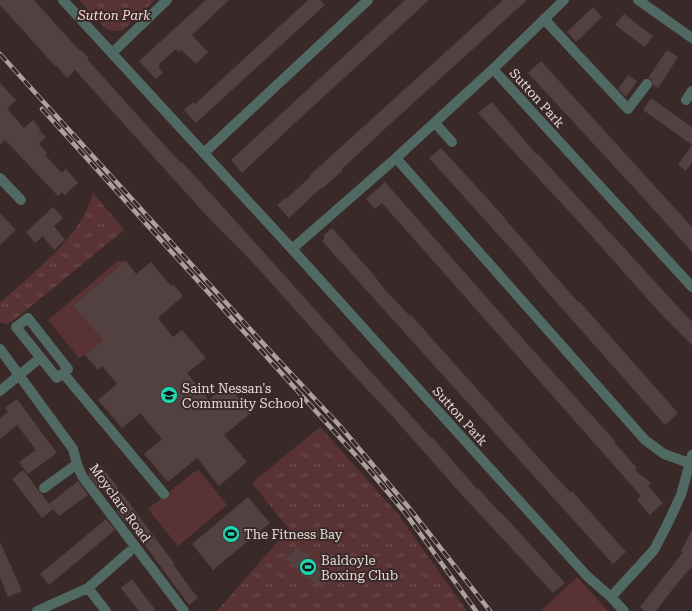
<svg xmlns="http://www.w3.org/2000/svg" width="692" height="611" font-family="'Roboto Serif',serif">
<defs>
<pattern id="park-tufts" width="24" height="20" patternUnits="userSpaceOnUse"><rect width="24" height="20" fill="#593333"/><path d="M3 7l-1-3M5 7V3M7 7l1-3M15 17l-1-3M17 17v-4M19 17l1-3" fill="none" stroke="#715050"/></pattern>
</defs>
<rect width="100%" height="100%" fill="#3a2929"/>
<!-- grass -->
<path fill="#593333" d="M118,261H126L74,304L103,340L85,355L79,358L48,320Z
M198,469L227,505L178,546L148,509Z
M577,577L608,611H541Z"/>
<!-- park -->
<path fill="url(#park-tufts)" d="M79,0H155L122,31H113L106,29Z
M93,193L124,230L13,321L6,324L0,322V303C33,272 81,238 93,193Z
M320,427L397,513L467,611H217L289,529L252,483Z"/>
<!-- building -->
<path fill="#534141" d="M0,0H34L80,51L81,50L89,58L87,59L158,138L181,163L182,162L224,208L364,364L432,439L433,438L477,489L478,488L500,513L501,512L565,583L553,593L462,495L394,418L347,368L256,266L207,216L75,70L67,78L56,65L55,66L0,5Z
M206,0H229L192,35L208,52L196,64L181,50L179,52L176,49L159,64L160,66L158,67L163,73L156,79L139,61Z
M308,0H320L325,5L196,123L184,110L193,102L195,104Z
M405,0H429L296,122L242,173L231,160Z
M503,0H527L389,125L342,169L343,170L322,189L321,188L289,218L277,205L285,198L286,199L311,176L310,175Z
M593,7L602,17L576,42L567,32Z
M624,14L653,36L645,47L615,25Z
M667,50L678,57L658,88L653,85L651,79L648,78Z
M541,61L692,227V252L637,191L528,73Z
M628,75L637,81L626,97L618,89Z
M0,83L16,100L7,109L24,128L33,120L40,128L39,130L46,137L39,144L47,153L45,155L62,173L66,169L78,183L65,195L62,192L58,196L5,140L0,145Z
M651,98L692,127V145L643,110Z
M492,102L537,155L538,154L547,164L692,322V345L660,313L588,232L478,113Z
M692,145V162L686,171L678,165Z
M441,148L506,219H505L579,303L580,302L678,413L665,425L543,287L521,260L429,158Z
M385,182L524,340L606,431L615,441L614,442L637,468L635,470L651,483L648,486L663,503L650,515L637,500L641,496L382,203L375,209L366,199Z
M53,207L63,218L54,226L65,240L54,250L43,236L35,243L26,232Z
M0,213L16,230L0,245Z
M332,228L373,274L386,291L410,316L411,315L535,454L570,492L572,491L594,516L626,552L613,564L322,241L325,238L323,236Z
M126,261L136,274L151,262L171,286L173,284L183,296L158,318L173,337L182,330L206,358L187,373L209,400L227,384L251,413L224,435L247,462L219,486L197,458L168,482L144,454L162,439L140,413L122,428L98,400L117,384L102,366L98,370L85,355L103,340L73,305Z
M17,399L57,453L28,474L19,462L36,450L17,425L0,439V418L8,412L5,408Z
M100,464L174,563L173,564L185,581L198,598L189,605L127,521L125,522L116,510L118,509L100,486L98,487L88,474Z
M23,470L53,509L42,518L12,479Z
M78,481L88,495L59,516L49,504Z
M248,497L270,523L213,570L192,544Z
M106,519L115,530L49,585L40,574Z
M692,530V566L672,590L656,611H645L640,607L683,552L681,551Z
M0,542L22,591L8,597L0,577Z
M297,547L331,576L320,588L286,559Z
M132,579L156,611H139L127,596L121,588Z"/>
<g fill="none" stroke-linecap="round" stroke-linejoin="round">
<!-- minor -->
<path stroke="#506962" stroke-width="10" d="M63,0L292,249L587,576L611,597L624,611
M638,0L692,38
M544,19L628,109L647,84
M112,53L167,0
M493,69L692,287
M686,100L692,91
M435,123L452,142
M204,153L368,0
M396,158L645,440L664,454L689,463
M0,178L21,200
M292,249L396,158L493,69L564,0
M28,318L68,369L57,378L16,327Z
M0,349L73,449L77,464L82,476L184,611
M63,373L164,494
M0,391L40,358
M44,488L77,464
M88,588L106,611
M611,597L654,550L667,525L681,495L692,455
M37,611L88,588L129,552"/>
<defs>
<path id="rail" d="M0,54L271,352L340,426L410,509L490,611
M42,109L370,471L406,514L476,611"/>
</defs>
<!-- rail casing -->
<use href="#rail" stroke="#ada09f" stroke-width="4.5"/>
<!-- rail -->
<use href="#rail" stroke="#3a2929" stroke-width="3" stroke-dasharray="9" stroke-linecap="butt"/>
</g>
<!-- icons -->
<defs>
<symbol id="school-disc" viewBox="-11 -11 22 22"><circle r="9.5" fill="#1ed5b0" stroke="#3a2929"/><path d="M0-5L7-2L0 1L-7-2ZM-4 1L0 2.5L4 1V4Q0 6-4 4Z" fill="#111"/></symbol>
<symbol id="stadium-disc" viewBox="-11 -11 22 22"><circle r="9.5" fill="#1ed5b0" stroke="#3a2929"/><path d="M0-5a6.5 5 0 1 0 0 10a6.5 5 0 1 0 0-10ZM-3.5-1.8h7v3.6h-7Z" fill="#111"/></symbol>
</defs>
<g fill-rule="evenodd">
<use href="#school-disc" x="159" y="385" width="20" height="20"/>
<use href="#stadium-disc" x="221" y="524" width="20" height="20"/>
<use href="#stadium-disc" x="298" y="557" width="20" height="20"/>
</g>
<g text-anchor="middle" dominant-baseline="central" stroke-width="4" stroke-linejoin="round" paint-order="stroke">
<!-- park labels -->
<g font-size="13" font-style="italic" fill="#fad6d5" stroke="#3a2929">
<text x="114" y="15">Sutton Park</text>
</g>
<!-- street labels -->
<g font-size="13" fill="#e4d9d8" stroke="#3a2929">
<text transform="translate(537 98) rotate(48)">Sutton Park</text>
<text transform="translate(460 416) rotate(48)">Sutton Park</text>
<text transform="translate(120 503) rotate(54)">Moyclare Road</text>
</g>
<!-- poi labels -->
<g font-size="13" fill="#e4d9d8" stroke="#3a2929" text-anchor="start">
<text x="182" y="388">Saint Nessan's<tspan x="182" dy="15">Community School</tspan></text>
<text x="244" y="534">The Fitness Bay</text>
<text x="321" y="560">Baldoyle<tspan x="321" dy="15">Boxing Club</tspan></text>
</g>
</g>
</svg>
